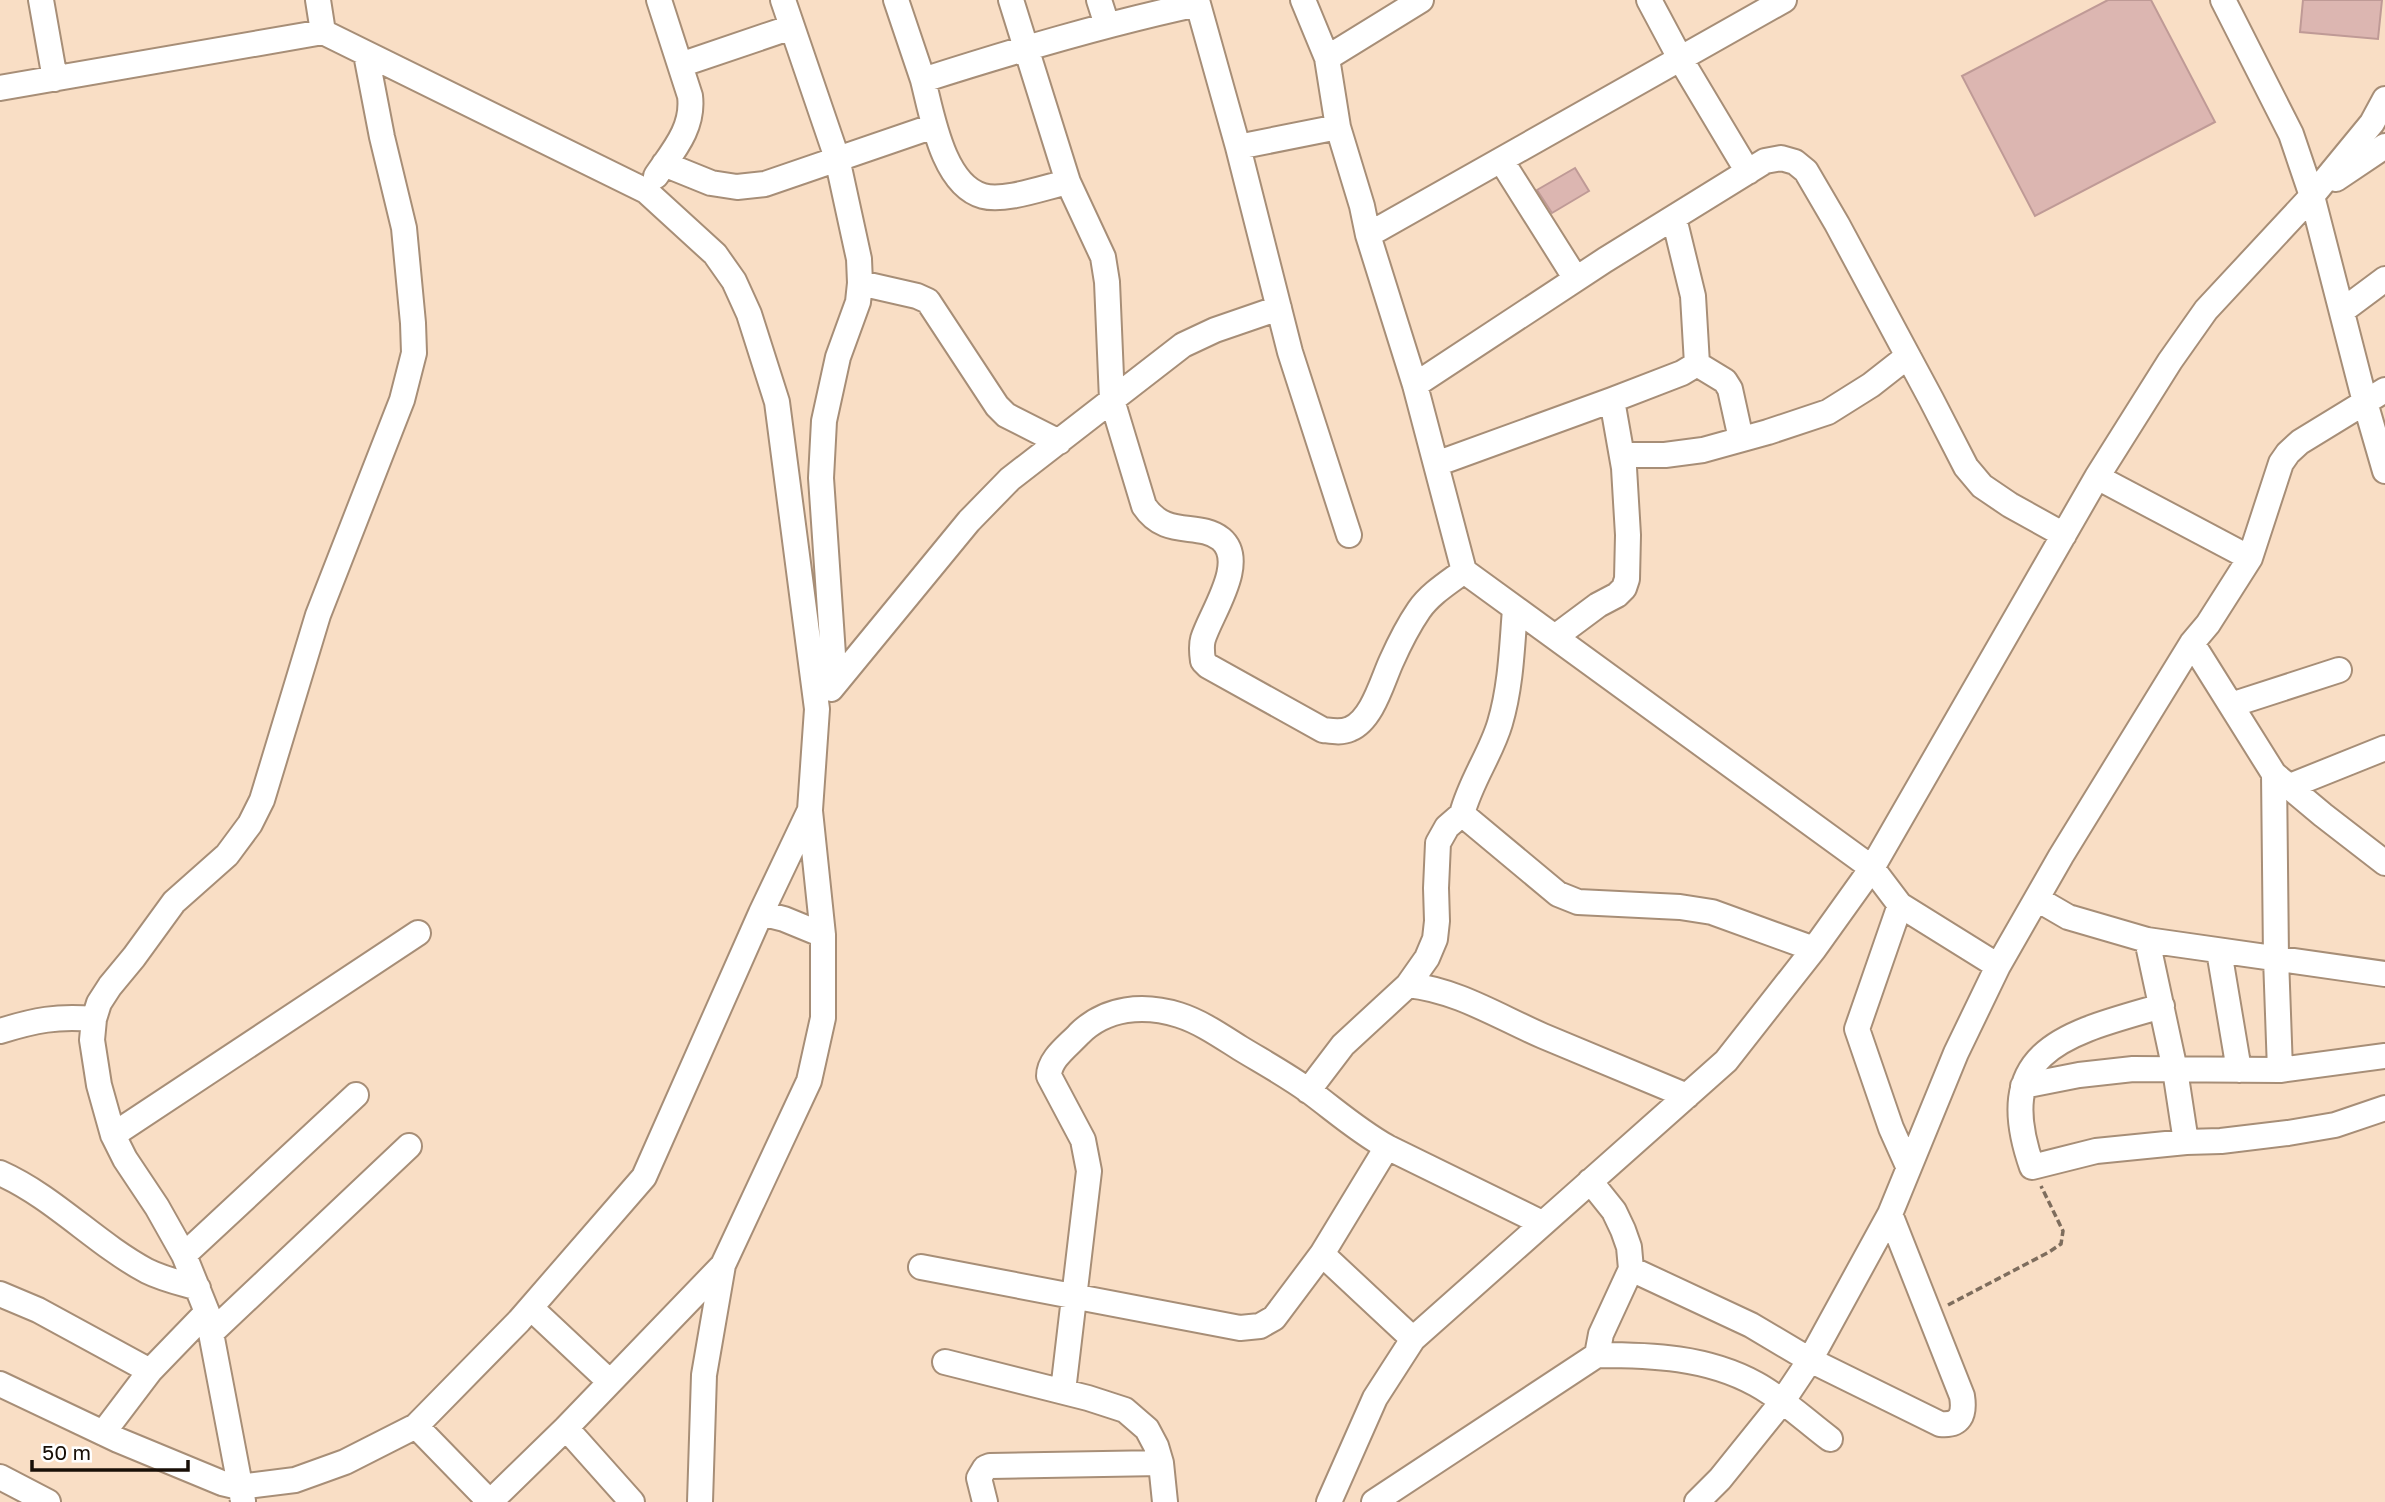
<svg xmlns="http://www.w3.org/2000/svg" width="2385" height="1502" font-family="'Golos Text',sans-serif">
<rect width="100%" height="100%" fill="#f9dec5"/>
<!-- building -->
<path fill="#dcb6b1" stroke="#bf9a96" stroke-width="2" d="M2108,0H2151L2215,122L2035,216L1962,76Z
M2303,0H2382L2378,39L2300,32Z
M1575,168L1589,191L1552,213L1537,190Z"/>
<g fill="none" stroke-linecap="round" stroke-linejoin="round">
<defs>
<path id="minor" d="M41,0L55,79
M318,0L323,32
M783,0L837,158L859,259L860,283L858,302L838,357L824,421L821,478L835,684
M896,0L923,80
M1011,0L1068,182C1045,187 1005,202 983,196C943,185 932,115 923,80C1014,51 1104,24 1198,4L1238,147L1290,352L1349,535
M1099,0L1107,25
M1303,0L1327,58L1338,127L1362,206L1368,235L1415,385L1464,571L1872,868L1900,905L1998,966
M1649,0L1681,60L1748,172
M2223,0L2291,134L2312,196L2365,402L2385,471
M1327,58L1421,0
M680,65L792,27
M0,88L323,32L646,191L715,254L734,281L749,314L777,402L817,709L810,810L761,913L644,1177L519,1321L416,1426L345,1462L295,1480L239,1487L222,1483L118,1440L0,1384
M1238,147L1338,127
M1501,160L1576,279
M664,164L711,183L737,187L765,184L934,126
M656,176C673,151 694,128 690,96L659,0
M2336,179L2385,146
M1068,182L1103,257L1107,282L1112,400L1144,506C1166,539 1198,521 1221,539C1248,562 1211,613 1203,639C1201,646 1202,654 1203,661L1208,666L1323,730C1332,731 1341,733 1350,729C1372,720 1382,682 1391,662C1399,644 1408,626 1419,610C1430,594 1448,583 1464,571
M1368,235L1784,0
M860,283L917,296L928,301L997,406L1006,415L1059,442
M2342,311L2385,279
M1697,364L1725,381L1730,389L1741,439
M1415,385L1605,260L1765,161L1781,158L1795,162L1806,171L1837,224L1931,399L1966,467L1982,486L2010,505L2064,535
M1622,455H1665L1703,450L1768,432L1828,412L1871,385L1908,356
M1436,464L1612,400L1682,373L1697,364L1693,296L1674,218
M2097,477L2250,558
M1515,609C1512,646 1511,686 1500,723C1491,754 1471,780 1462,814L1558,894L1578,902L1680,907L1712,912L1814,949
M1555,637L1598,605L1617,595L1624,588L1627,579L1628,535L1624,468L1612,400
M2192,643L2274,774L2323,815L2385,863
M831,689L969,521L1010,479L1183,345L1215,330L1279,308
M2231,705L2339,670
M2274,774L2276,958L2280,1070
M2290,786L2385,748
M2037,899L2068,917L2147,940L2385,974
M1900,905L1857,1029L1891,1128L1908,1166
M761,913L784,919L823,935
M2147,940L2175,1070L2186,1142
M2219,951L2239,1070
M1408,985C1457,990 1499,1017 1543,1036C1591,1056 1639,1076 1687,1096
M2162,1006C2069,1033 1990,1048 2032,1167L2096,1151L2186,1142L2221,1141L2288,1133L2335,1125L2385,1108
M0,1031C36,1020 56,1016 94,1019
M2023,1086L2079,1075L2133,1069L2280,1070L2385,1056
M1308,1091L1343,1045L1408,985L1427,958L1435,939L1437,921L1436,888L1438,843L1447,827L1462,814
M113,1135L418,933
M1387,1147L1542,1223
M0,1173C54,1197 95,1243 147,1271C163,1279 181,1283 198,1288
M1590,1181L1614,1211L1623,1230L1629,1247L1631,1269L1601,1334L1597,1355
M184,1255L356,1095
M723,1265L809,1081L823,1018V935L810,811
M921,1267L1240,1328L1260,1326L1274,1318L1322,1254L1413,1339
M1631,1269L1751,1325L1810,1360L1940,1424C1960,1426 1965,1415 1962,1396L1890,1214
M0,1294L38,1310L150,1371
M531,1308L610,1382
M211,1333L409,1146
M945,1362L1088,1398L1125,1410L1147,1429L1156,1446L1161,1463L1165,1502
M1063,1391L1089,1171L1083,1140L1049,1076C1049,1059 1068,1046 1079,1034C1106,1007 1144,1004 1179,1015C1201,1022 1221,1036 1240,1048C1263,1062 1287,1075 1309,1091C1336,1111 1357,1130 1387,1147L1322,1254
M416,1426L490,1502
M566,1428L632,1502
M103,1433L150,1371L207,1312
M0,1477L48,1502
M243,1501L207,1312L184,1255L157,1207L125,1159L113,1135L99,1085L92,1040L94,1019L99,1003L110,986L134,957L174,902L227,855L250,824L262,800L318,615L402,400L414,353L413,323L404,228L382,137L366,54
M490,1502L566,1428L723,1265L704,1375L700,1502
M985,1502L979,1478L985,1468L990,1466L1161,1463
M1329,1502L1375,1398L1413,1339L1726,1061L1814,949L1872,868L2097,477L2170,361L2206,310L2312,196L2372,123L2385,99
M1374,1502L1597,1355C1652,1355 1707,1357 1756,1384C1782,1398 1806,1421 1830,1439
M1697,1502L1720,1479L1782,1402L1810,1360L1890,1214L1956,1053L1998,966L2061,856L2192,643L2208,624L2250,558L2281,463L2288,453L2300,442L2385,390"/>
</defs>
<!-- minor casing -->
<use href="#minor" stroke="#a78e77" stroke-width="28"/>
<!-- path -->
<path stroke="#7e6d5d" stroke-width="3.5" stroke-dasharray="7 3.5" stroke-linecap="butt" d="M1948,1305L2049,1252L2061,1244L2063,1231L2041,1186"/>
<!-- minor -->
<use href="#minor" stroke="#fff" stroke-width="24"/>
</g>
<!-- scale -->
<path d="M32 1460v10h156v-10" fill="none" stroke="#180f07" stroke-width="3.5"/>
<text x="42" y="1460" font-size="21" fill="#180f07" stroke="#ffffff" stroke-width="5" paint-order="stroke">50 m</text>
</svg>
